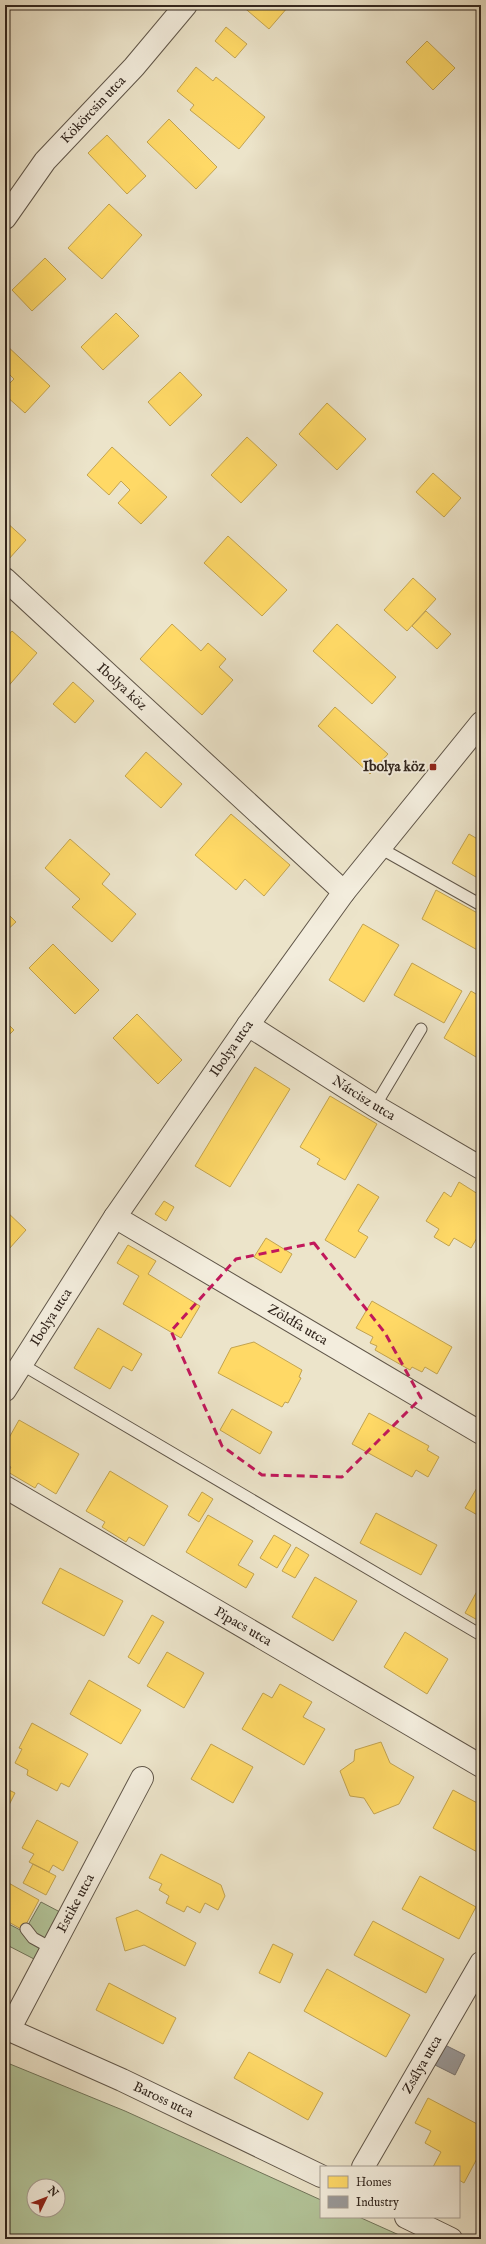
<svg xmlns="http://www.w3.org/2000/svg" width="486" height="2244" font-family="'IM FELL English',serif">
<rect width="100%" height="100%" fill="#ece4ca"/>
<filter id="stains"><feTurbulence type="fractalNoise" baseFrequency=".005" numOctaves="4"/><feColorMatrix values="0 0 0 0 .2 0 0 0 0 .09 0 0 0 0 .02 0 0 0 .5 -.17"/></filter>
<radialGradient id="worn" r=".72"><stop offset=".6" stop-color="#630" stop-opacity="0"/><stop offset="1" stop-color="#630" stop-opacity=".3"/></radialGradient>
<!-- green -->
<path fill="#b3c59a" stroke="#72765c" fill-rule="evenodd" d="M41,1902L60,1912L34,1959L5,1944V1922L24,1932Z
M5,2062L125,2111L321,2200V2217H359L408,2239H5ZM34,2186H58V2210H34Z"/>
<!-- homes -->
<path fill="#ffd966" stroke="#c2a350" d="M241,5H286L288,7L269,29Z
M226,27L247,44L235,58L215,41Z
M427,41L455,68L433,90L406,62Z
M196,67L213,81L216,77L265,117L239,149L190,110L194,105L177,91Z
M169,119L217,167L196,189L147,142Z
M107,135L146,176L127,194L88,153Z
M109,204L142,235L102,279L68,248Z
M45,258L66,279L32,311L12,290Z
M116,313L139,336L103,370L81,347Z
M5,344L50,386L25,413L5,395V388L14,379L5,370Z
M180,372L202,395L170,426L148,402Z
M327,403L366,439L337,470L299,434Z
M247,437L277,465L241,503L211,475Z
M112,447L167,497L141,524L118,503L130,490L121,481L109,495L87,475Z
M433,473L461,498L444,517L416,492Z
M5,521L26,540L8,560L5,557Z
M228,536L287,590L262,616L204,563Z
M413,578L436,599L407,631L384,610Z
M426,611L451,634L437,649L412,626Z
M172,624L201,651L208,643L226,659L219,667L233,680L202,715L140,659Z
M337,624L396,677L372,704L313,651Z
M12,631L37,653L5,690V639Z
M73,682L94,701L75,723L53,704Z
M335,707L388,754L370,774L318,726Z
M146,752L182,784L161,808L125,776Z
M231,814L290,865L264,896L245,879L236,890L195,855Z
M469,834L481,841V880L452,863Z
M70,839L110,874L102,884L136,914L112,942L72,907L80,899L45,868Z
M436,890L481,915V952L422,919Z
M5,911L16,922L5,932Z
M363,924L399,945L364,1002L329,980Z
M53,944L99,990L75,1014L29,968Z
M412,963L462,991L444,1023L394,995Z
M471,991L481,997V1060L444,1038Z
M137,1014L182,1060L158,1084L113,1038Z
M5,1021L14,1030L5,1039Z
M255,1067L290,1089L230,1187L195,1166Z
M330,1096L377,1124L345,1180L317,1164L320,1159L300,1147Z
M459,1182L481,1196V1207L477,1213L481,1215V1231L471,1248L454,1238L449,1246L434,1237L439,1229L426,1221L444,1192L451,1197Z
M358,1184L379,1197L358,1231L368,1237L355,1258L325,1240Z
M164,1201L174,1207L166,1221L155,1214Z
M5,1210L26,1230L9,1249L5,1246Z
M266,1238L292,1254L281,1273L254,1257Z
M128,1245L156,1261L148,1274L200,1306L181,1338L123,1304L139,1276L117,1263Z
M372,1301L452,1347L437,1374L425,1367L422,1372L412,1367L410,1370L375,1350L377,1346L370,1343L373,1337L356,1328Z
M98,1328L142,1354L132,1371L123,1366L110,1389L74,1368Z
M254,1342L302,1370L299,1377L301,1378L288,1403L285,1402L282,1407L218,1373L231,1348Z
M232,1409L272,1432L260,1454L220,1430Z
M369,1413L429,1446L427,1450L439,1457L428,1477L416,1470L412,1477L352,1444Z
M19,1420L79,1454L56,1494L38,1483L35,1488L8,1472L11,1467L5,1464V1445Z
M110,1471L168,1506L144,1546L129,1537L126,1542L102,1527L105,1522L86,1511Z
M481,1481V1517L465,1508Z
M202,1492L213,1499L199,1522L188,1515Z
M376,1513L437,1545L421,1575L360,1543Z
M208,1515L253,1541L238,1565L254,1574L246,1588L186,1552Z
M274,1535L291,1545L277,1568L260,1558Z
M296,1547L309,1555L295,1578L282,1571Z
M60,1568L123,1601L104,1636L42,1603Z
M315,1577L357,1601L333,1641L292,1617Z
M481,1584V1622L465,1613Z
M152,1615L164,1622L139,1664L128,1657Z
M405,1632L448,1659L427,1694L384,1667Z
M167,1652L204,1673L184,1708L147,1686Z
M89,1680L141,1710L121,1744L70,1714Z
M280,1684L312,1702L303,1717L325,1729L304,1765L242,1729L263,1693L272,1698Z
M32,1723L88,1754L69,1787L61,1783L57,1791L27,1775L28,1770L15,1763L22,1749L19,1748Z
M381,1742L390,1763L414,1777L399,1804L374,1814L364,1798L350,1796L340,1771L354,1761L355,1750Z
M211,1744L253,1767L233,1803L191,1779Z
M5,1788L15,1793L8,1807L5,1805Z
M453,1790L481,1805V1854L433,1828Z
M37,1820L78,1842L63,1871L53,1865L49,1872L29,1862L34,1854L22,1848Z
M161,1854L221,1885L225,1896L218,1910L205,1903L200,1913L187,1906L184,1912L166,1903L169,1896L159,1890L162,1884L149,1878Z
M33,1864L56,1876L46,1895L23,1883Z
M420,1876L476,1907L459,1939L402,1909Z
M5,1881L39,1900L23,1930L5,1920Z
M137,1910L196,1943L185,1966L144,1945L125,1951L116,1918Z
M373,1921L444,1959L426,1993L354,1955Z
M273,1944L293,1954L280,1983L259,1973Z
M327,1969L410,2015L386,2057L304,2011Z
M109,1983L176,2018L163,2044L96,2010Z
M249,2052L323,2093L308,2120L234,2078Z
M428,2098L481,2126V2151L464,2183L459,2180V2167H433L441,2152L425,2143L431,2131L415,2123Z"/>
<!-- industry -->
<path fill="#999" stroke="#7a7674" d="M445,2045L465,2055L455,2075L435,2065Z"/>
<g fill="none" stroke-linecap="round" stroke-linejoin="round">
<defs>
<path id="service" d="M380,848L481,905
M375,1106L421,1029
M21,1364L481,1635
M26,1929L33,1938L53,1949"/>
<g id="minor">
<path id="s1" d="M5,218L45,161L134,67L186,5"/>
<path id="s2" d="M5,579L344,892"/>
<path id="s3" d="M248,1025L375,1106L481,1168"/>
<path id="s4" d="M115,1217L481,1433"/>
<path id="s5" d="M5,1390L115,1217L248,1025L344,892L481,723"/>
<path id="s6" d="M5,1487L481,1766"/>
<path id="s7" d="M5,2028L122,2080L321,2176"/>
<path id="s8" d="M9,2030L142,1778"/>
<path id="s9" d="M363,2167L481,1963"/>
<path d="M406,2217L451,2239"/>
</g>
</defs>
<!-- service casing -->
<use href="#service" stroke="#605649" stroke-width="13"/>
<!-- minor casing -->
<use href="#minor" stroke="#605649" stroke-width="24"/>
<!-- service -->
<use href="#service" stroke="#f3eddd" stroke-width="11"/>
<!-- minor -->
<use href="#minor" stroke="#f3eddd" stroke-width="22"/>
</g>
<!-- marked area -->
<path fill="none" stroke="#c2185b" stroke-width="3" stroke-dasharray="8 5" stroke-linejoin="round" d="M314,1243L385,1333L421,1398L342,1477L262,1475L222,1446L171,1331L236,1259Z"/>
<!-- markers -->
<rect fill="#8f2418" stroke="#f3eddd" stroke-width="1.5" x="429" y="763" width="8" height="8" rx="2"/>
<g text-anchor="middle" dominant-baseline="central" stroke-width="4" stroke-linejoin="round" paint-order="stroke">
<!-- street labels -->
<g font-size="14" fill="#32261e" stroke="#f3eddd">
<text stroke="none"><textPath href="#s1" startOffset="140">Kökörcsin utca</textPath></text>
<text stroke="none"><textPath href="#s2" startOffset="159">Ibolya köz</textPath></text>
<text stroke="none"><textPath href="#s5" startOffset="410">Ibolya utca</textPath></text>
<text stroke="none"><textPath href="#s3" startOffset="137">Nárcisz utca</textPath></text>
<text stroke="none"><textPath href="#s5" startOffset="86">Ibolya utca</textPath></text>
<text stroke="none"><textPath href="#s4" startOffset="212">Zöldfa utca</textPath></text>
<text stroke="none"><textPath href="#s6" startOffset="276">Pipacs utca</textPath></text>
<text stroke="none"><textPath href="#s8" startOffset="143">Estike utca</textPath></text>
<text stroke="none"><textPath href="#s9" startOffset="118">Zsálya utca</textPath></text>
<text stroke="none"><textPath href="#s7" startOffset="174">Baross utca</textPath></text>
</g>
<!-- poi labels -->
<g font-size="14" font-weight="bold" fill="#32261e" stroke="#f3eddd" text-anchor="end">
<text x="425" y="767">Ibolya köz</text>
</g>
</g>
<!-- margin -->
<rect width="486" height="2244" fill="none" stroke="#ece4ca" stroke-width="20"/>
<rect x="6" y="6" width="474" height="2232" fill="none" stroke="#32261e" stroke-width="2"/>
<rect x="10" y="10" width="466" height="2224" fill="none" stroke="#32261e"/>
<!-- legend -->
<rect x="320" y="2166" width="140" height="52" fill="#f3eddd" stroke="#a69d91"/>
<rect x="328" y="2176" width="20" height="12" fill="#ffd966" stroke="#a69d91"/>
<text x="356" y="2186" font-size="12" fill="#32261e">Homes</text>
<rect x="328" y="2196" width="20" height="12" fill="#999999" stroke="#a69d91"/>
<text x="356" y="2206" font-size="12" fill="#32261e">Industry</text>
<!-- north arrow -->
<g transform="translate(46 2198) rotate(47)"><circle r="19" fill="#f3eddd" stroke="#a69d91"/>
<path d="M0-3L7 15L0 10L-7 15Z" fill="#8f2418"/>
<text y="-6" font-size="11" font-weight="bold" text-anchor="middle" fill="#32261e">N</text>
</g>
<rect width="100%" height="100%" filter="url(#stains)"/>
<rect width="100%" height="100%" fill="url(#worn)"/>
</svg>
